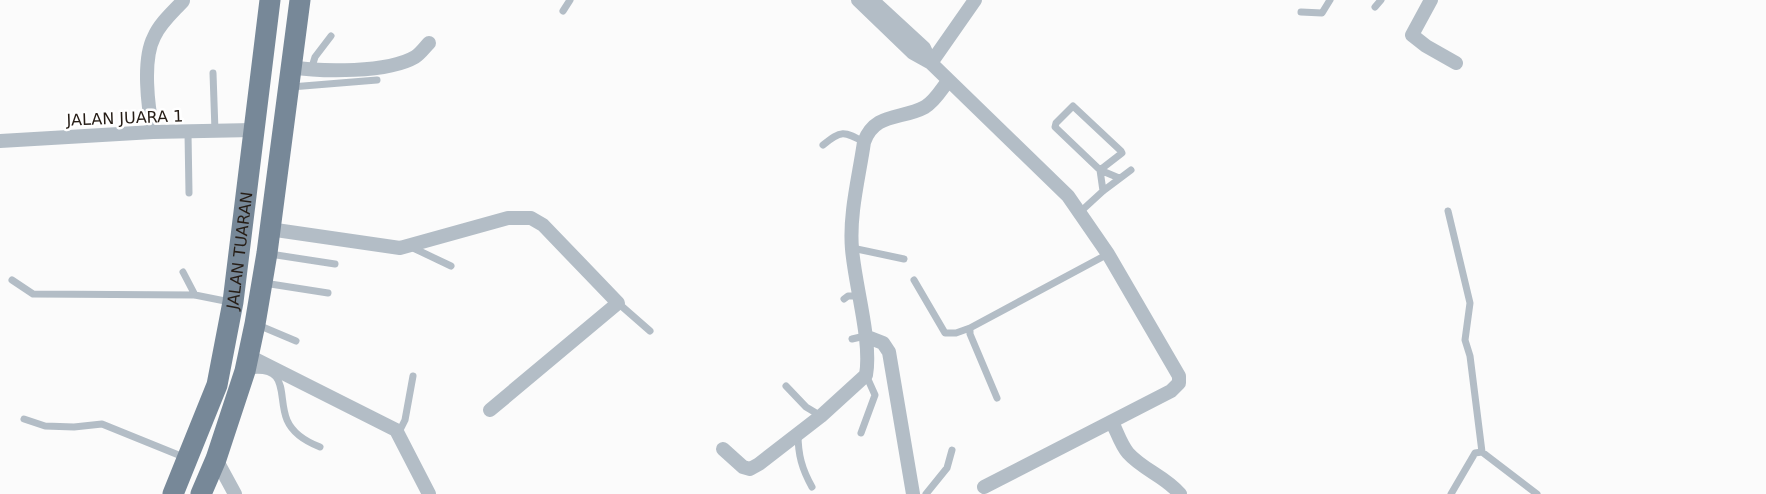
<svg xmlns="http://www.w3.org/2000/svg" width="1766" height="494" font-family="'DejaVu Sans',sans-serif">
<rect width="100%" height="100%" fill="#fbfbfb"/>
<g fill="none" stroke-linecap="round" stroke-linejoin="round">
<!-- lane -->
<path stroke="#b3bdc6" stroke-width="7" d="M1375,7L1381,0
M563,11L570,0
M1301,12L1322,13L1330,0
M311,70L315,57L331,36
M213,73L215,131
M291,87L377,80
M188,133L189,193
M823,145C841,130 844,131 864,142
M1100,170L1122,153L1121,151L1073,106L1056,123L1055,127L1100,170L1103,191
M1100,170L1119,178
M1448,211L1470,303L1465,340L1470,356L1482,452
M1079,213L1103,191L1131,170
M411,247L451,266
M852,248L904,259
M270,254L335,264
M183,272L195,295
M12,280L33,294L195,295L230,302
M914,280L945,333H956L970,328
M264,283L328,293
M844,299L848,296H857
M618,303L650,331
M258,325L296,341
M852,339L865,336
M248,371C291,365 277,396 287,420C293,434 307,442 320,447
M786,386L806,407L821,416
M997,398L970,334V328L1108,254
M24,419L45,426L74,427L102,424L186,458
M401,428L405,420L413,376
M861,433L875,395L866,375
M798,434C798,455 802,469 812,487
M926,494L947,468L952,450
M1451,494L1475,453L1482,452L1537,494"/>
<!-- street -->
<path stroke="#b3bdc6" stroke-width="14" d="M858,0L913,53L931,63L1068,196L1108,254L1179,376V383L1171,391L984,487
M872,0L924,48L931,63
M1431,0L1412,35L1426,46L1456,63
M931,63L975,0
M291,67C322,72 388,73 415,57C420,54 425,47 429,43
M153,132C148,107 142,60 154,37C160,23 173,12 183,1
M0,141L153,132L253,130
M269,229L400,248L508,218H531L543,225L618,303L490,410
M865,336L883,343L889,352L913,494
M249,356L396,430L429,494
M1112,422C1117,432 1121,445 1128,453C1143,470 1165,476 1180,494
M723,449L743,467L750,469L759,464L821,416L866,375C872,341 855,286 852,249C849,214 859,177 864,142C875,112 901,120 925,107C935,101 941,90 948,81
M216,459L235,494"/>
<!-- primary -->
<g stroke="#778898" stroke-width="21">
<path id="s1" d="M173,494L217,385L233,302L270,0"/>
<path d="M201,494L216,459L245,371L255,324L267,253L300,0"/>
</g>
</g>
<g text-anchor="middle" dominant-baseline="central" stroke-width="5" stroke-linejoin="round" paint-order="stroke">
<!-- street labels -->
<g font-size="16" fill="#261d16" stroke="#fff">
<text transform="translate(125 118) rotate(-2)">JALAN JUARA 1</text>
<text stroke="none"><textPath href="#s1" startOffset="254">JALAN TUARAN</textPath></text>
</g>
</g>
</svg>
